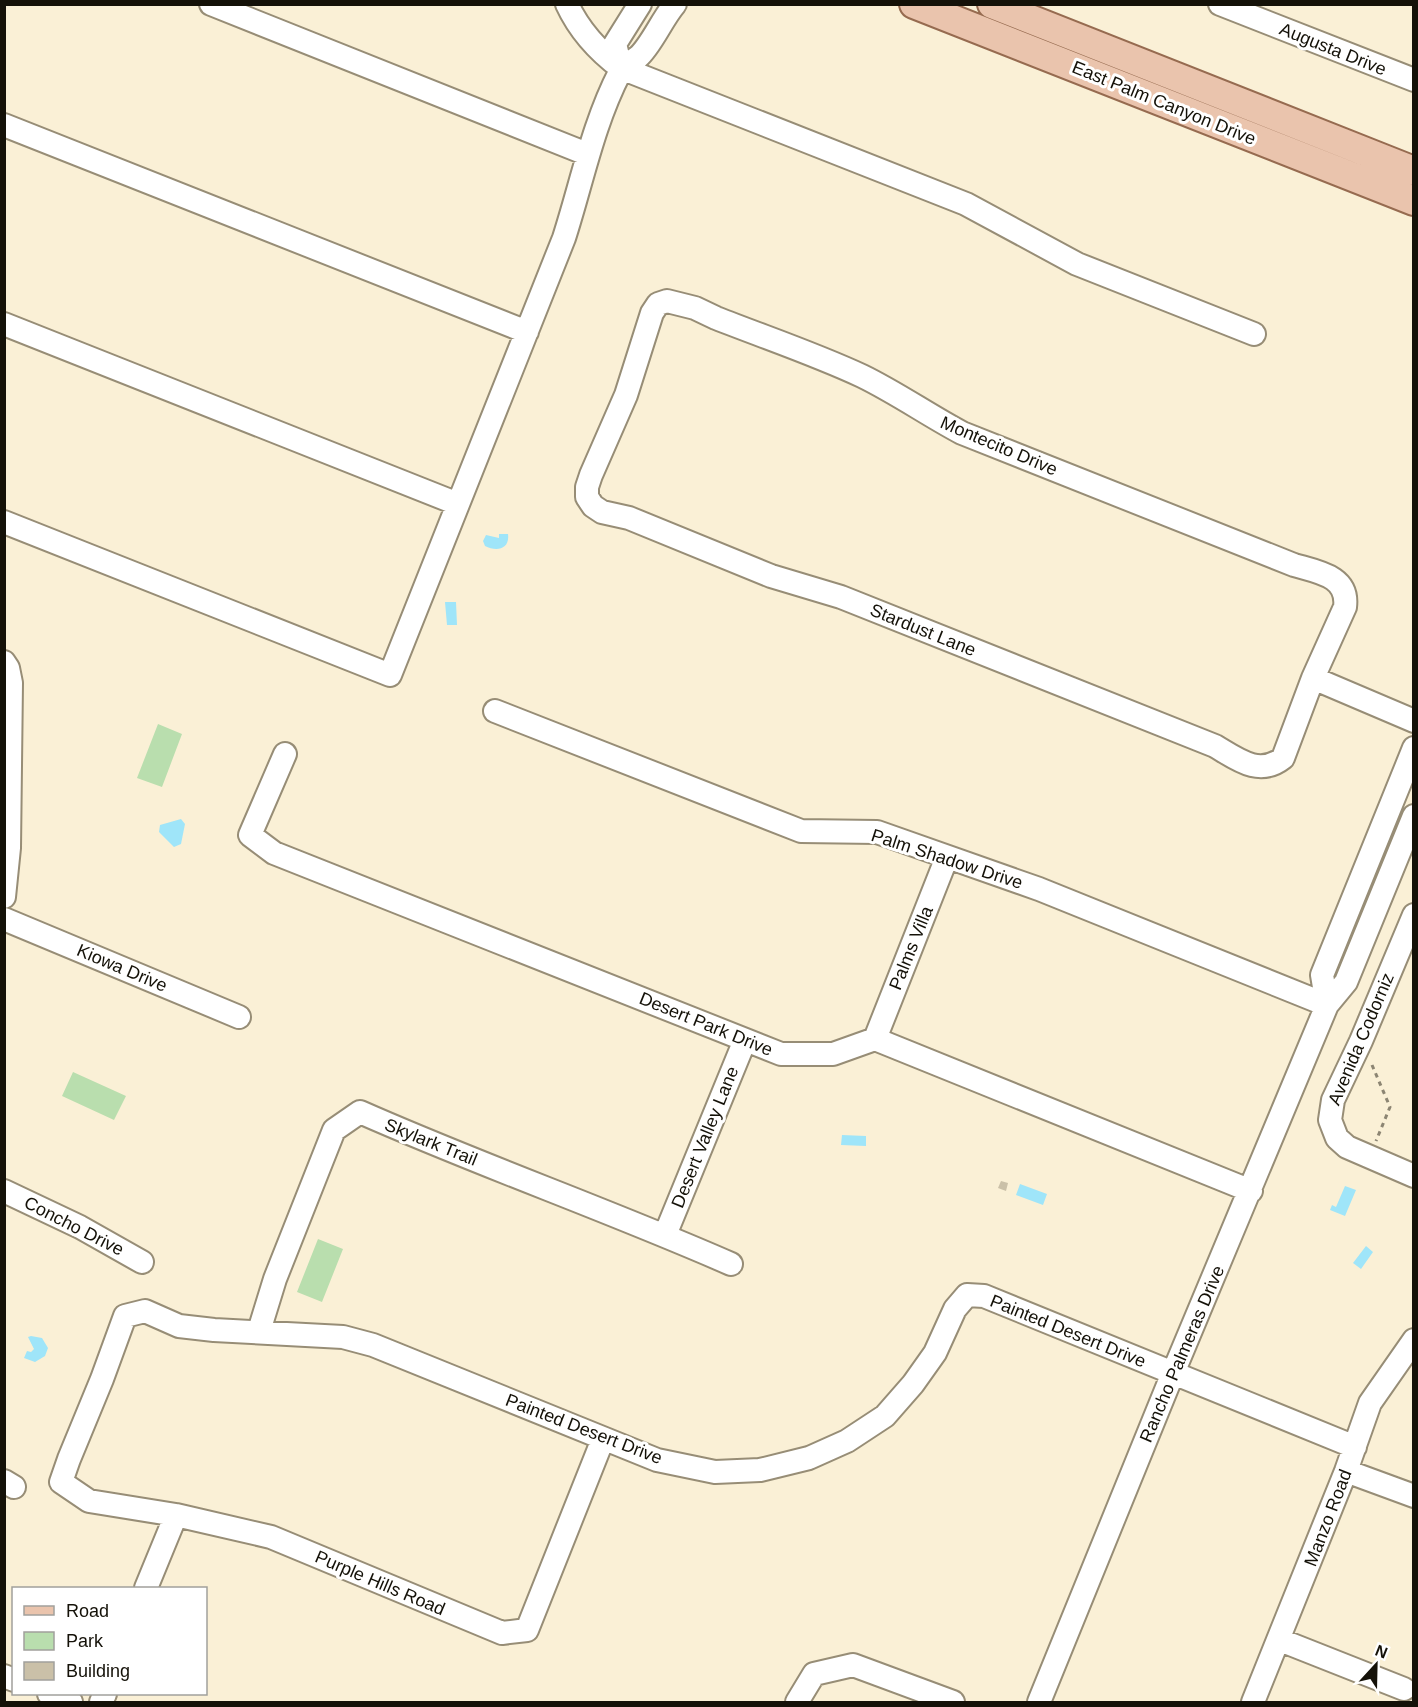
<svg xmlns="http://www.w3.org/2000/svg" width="1418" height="1707" font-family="Arial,sans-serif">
<rect width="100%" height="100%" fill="#faf0d6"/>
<!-- green -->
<path fill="#b9deae" d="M158,724L182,734L162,787L137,778Z
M73,1072L126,1096L114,1120L62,1096Z
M318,1239L343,1249L322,1302L297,1292Z"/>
<!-- water -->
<path fill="#9fe5f9" d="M499,534H508C510,549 497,552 485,546L483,541L486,535L499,538Z
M445,602H456L457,625H447Z
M181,819L185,824L181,844L174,847L159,832L160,825Z
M842,1135L866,1136V1146L841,1145Z
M1020,1184L1047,1194L1043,1205L1016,1195Z
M1345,1186L1356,1190L1345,1216L1330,1210L1332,1205L1336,1207Z
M1366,1246L1373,1252L1361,1269L1353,1263Z
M31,1336L42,1338L48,1348L45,1356L35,1362L24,1358L27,1351L31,1352L34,1349L28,1337Z"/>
<!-- building -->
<path fill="#cac0a8" d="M1001,1181L1008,1183L1006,1191L998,1188Z"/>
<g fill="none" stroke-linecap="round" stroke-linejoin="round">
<defs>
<path id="minor" d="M211,4L587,154
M567,4C580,32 598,51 621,68L966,204L1077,264L1254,334
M1220,4L1414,80
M621,68L615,44L640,4
M4,125L527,332
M667,301L695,308L716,318C764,337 815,354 862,376C897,393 928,415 962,433L1294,565C1318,572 1349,576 1345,607L1313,678L1283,758C1259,777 1237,759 1215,746L841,597L771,576L629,518L602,512L593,506L587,497V487L591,475L626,395L652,313L658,304Z
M4,324L458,504
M4,522L390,675L564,238C582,182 593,124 620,72C624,65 632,62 638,57C651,46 662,19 675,4
M4,662L8,668L11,683L9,848L4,897
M1313,678L1414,721
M495,711L801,831L877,832L1039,889L1327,1005
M285,754L250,835L274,853L781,1054H833L875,1039L1251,1191
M1414,915L1361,1041L1333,1100L1330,1120L1337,1138L1347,1147L1414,1176
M4,919L239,1017
M1327,1005L1322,975L1414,748
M875,1039L947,857
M4,1191L80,1227L142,1262
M665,1235L745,1040
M259,1331L275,1279L334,1130L360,1112C482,1166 608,1210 731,1264
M603,1439L527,1630L502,1633L271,1537L176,1515L89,1501L61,1482L69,1459L102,1379L125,1316L145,1311L179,1326L214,1330L343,1337L373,1345L657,1460L715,1472L760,1470L809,1458L847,1441L885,1416L913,1384L935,1353L955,1309L967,1295L984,1296L1355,1447
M1346,1471L1414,1496
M4,1481L14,1487
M146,1588L176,1515
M1280,1640L1404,1689
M4,1676L14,1680
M49,1694L71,1702
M101,1702L105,1694
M797,1702L814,1674L853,1665L953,1702
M1039,1702L1173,1373L1327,1005L1346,982L1414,816
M1253,1702L1346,1471L1370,1403L1414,1340"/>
<path id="major" d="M914,4L1414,201
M992,4L1414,171"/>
</defs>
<!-- minor casing -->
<use href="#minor" stroke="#978d76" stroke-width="26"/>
<!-- major casing -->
<use href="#major" stroke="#966b50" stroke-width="32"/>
<!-- path -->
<path stroke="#8c8573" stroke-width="3" stroke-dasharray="4.5 4.5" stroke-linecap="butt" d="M1372,1065L1390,1107L1376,1141"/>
<!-- minor -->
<use href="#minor" stroke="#fff" stroke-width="22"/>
<!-- major -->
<use href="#major" stroke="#eac4ad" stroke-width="28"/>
</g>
<g text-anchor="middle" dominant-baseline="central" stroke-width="6" stroke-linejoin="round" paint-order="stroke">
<!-- street labels -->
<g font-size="18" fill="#141108" stroke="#fff">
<text transform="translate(1333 49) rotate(22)">Augusta Drive</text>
<text transform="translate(1164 103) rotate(22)">East Palm Canyon Drive</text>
<text transform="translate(999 446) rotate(23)">Montecito Drive</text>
<text transform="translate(923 630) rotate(22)">Stardust Lane</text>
<text transform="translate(947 859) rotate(18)">Palm Shadow Drive</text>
<text transform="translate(911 948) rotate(-68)">Palms Villa</text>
<text transform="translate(122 968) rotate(23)">Kiowa Drive</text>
<text transform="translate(706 1024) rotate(22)">Desert Park Drive</text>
<text transform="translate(1361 1039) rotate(-67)">Avenida Codorniz</text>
<text transform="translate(705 1137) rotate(-68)">Desert Valley Lane</text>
<text transform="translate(431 1142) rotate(22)">Skylark Trail</text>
<text transform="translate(74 1226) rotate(27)">Concho Drive</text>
<text transform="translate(1068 1331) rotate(22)">Painted Desert Drive</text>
<text transform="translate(1182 1354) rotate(-67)">Rancho Palmeras Drive</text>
<text transform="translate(584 1429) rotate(21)">Painted Desert Drive</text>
<text transform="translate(1328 1518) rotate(-69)">Manzo Road</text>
<text transform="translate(380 1583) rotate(23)">Purple Hills Road</text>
</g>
</g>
<!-- border -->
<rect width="1418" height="1707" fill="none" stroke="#141108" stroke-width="12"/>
<!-- legend -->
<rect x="12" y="1587" width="195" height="108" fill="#ffffff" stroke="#a1a09c" stroke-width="1.5"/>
<rect x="24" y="1606" width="30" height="9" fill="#eac4ad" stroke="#a1a09c" stroke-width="1.5"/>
<text x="66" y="1617" font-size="18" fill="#141108">Road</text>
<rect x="24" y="1632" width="30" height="18" fill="#b9deae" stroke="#a1a09c" stroke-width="1.5"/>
<text x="66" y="1647" font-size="18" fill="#141108">Park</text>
<rect x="24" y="1662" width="30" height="18" fill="#cac0a8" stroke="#a1a09c" stroke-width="1.5"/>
<text x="66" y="1677" font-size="18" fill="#141108">Building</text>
<!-- north arrow -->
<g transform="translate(1376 1665) rotate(22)" stroke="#ffffff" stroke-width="4.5" paint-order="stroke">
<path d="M0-4.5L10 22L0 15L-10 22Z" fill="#141108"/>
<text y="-9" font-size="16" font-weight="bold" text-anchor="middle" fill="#141108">N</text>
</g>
</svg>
